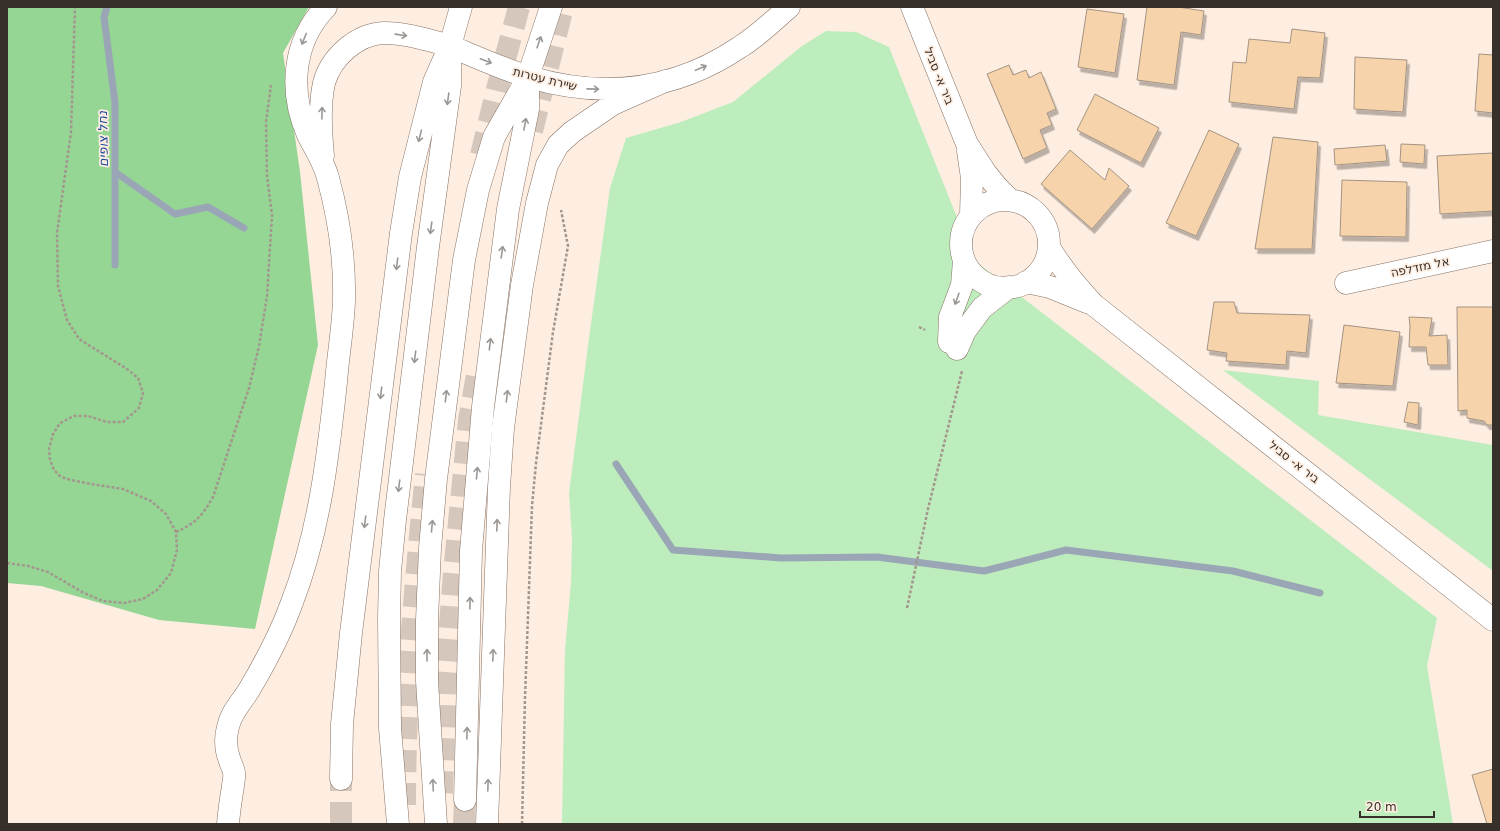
<svg xmlns="http://www.w3.org/2000/svg" width="1500" height="831" font-family="'DejaVu Sans',Heebo,sans-serif">
<defs>
<filter id="shadow"><feDropShadow dx="2.5" dy="4.5" stdDeviation="0" flood-color="#0004"/></filter>
</defs>
<rect width="100%" height="100%" fill="#feede1"/>
<!-- green -->
<path fill="#bdedbc" d="M826,31L856,32L889,47L974,260L1437,618L1427,666L1453,824H562L565,650L571,582L572,539L569,493L589,338L610,188L626,138L681,122L733,102L802,46Z
M1223,370L1319,381L1318,415L1493,445V571Z"/>
<!-- forest -->
<path fill="#95d695" d="M7,7H309L283,53L300,172L318,345L255,629L159,620L41,586L7,583Z"/>
<g fill="none" stroke-linecap="round" stroke-linejoin="round">
<!-- stream -->
<path stroke="#9aa5b6" stroke-width="7" d="M107,7L104,17L115,103V172L175,214L208,207L244,228
M115,172V265
M616,464L673,550L781,558L877,557L984,571L1066,550L1233,571L1320,593"/>
</g>
<!-- building -->
<path fill="#f6d3aa" stroke="#a49483" filter="url(#shadow)" d="M1147,7H1178L1204,11L1201,35L1181,32L1174,85L1137,80Z
M1087,9L1124,14L1115,73L1078,67Z
M1292,29L1325,33L1320,78L1298,77L1294,109L1229,102L1233,62L1246,63L1249,39L1290,43Z
M1479,54L1493,55V113L1475,111Z
M1355,57L1407,60L1403,112L1354,109Z
M1009,65L1013,75L1026,70L1029,78L1041,72L1056,109L1047,113L1052,125L1040,130L1047,148L1023,159L987,74Z
M1095,94L1159,128L1141,163L1077,130Z
M1209,130L1239,144L1196,236L1166,223Z
M1273,137L1318,142L1312,249H1255Z
M1401,144L1425,145L1424,164L1400,162Z
M1385,145L1387,161L1335,165L1334,149Z
M1070,150L1105,180L1109,168L1129,186L1092,229L1041,184Z
M1493,153V211L1440,214L1437,156Z
M1342,180L1407,182L1406,237L1340,236Z
M1214,302H1234L1237,313L1310,315L1306,353L1287,351L1286,365L1226,361L1227,353L1207,350Z
M1457,307H1493V425H1487L1484,421L1467,418V410L1458,411Z
M1409,317L1432,318L1429,336L1447,335L1448,365H1428L1426,347H1409L1410,326Z
M1344,325L1400,332L1393,386L1336,383Z
M1408,402L1419,403L1418,425L1404,422Z
M1493,769V824H1487L1472,775Z"/>
<g fill="none" stroke-linecap="round" stroke-linejoin="round">
<!-- highway-tunnel -->
<path stroke="#d6c7bc" stroke-width="22" stroke-dasharray="22 11" stroke-linecap="butt" d="M532,131L563,7
M481,155L497,89L519,7
M442,793L446,677L454,573L469,420L478,369
M405,805C405,695 415,584 426,474
M341,824V779
M464,824L465,800"/>
<defs>
<path id="minor" d="M912,7L967,144L985,172L997,187L1010,200
M968,151L972,178L971,215
M323,156C321,133 319,106 324,83C331,57 357,34 384,33C407,33 428,40 450,46
M961 244a44 44 0 1 1 88 0a44 44 0 1 1-88 0Z
M1049,247C1062,269 1076,286 1094,305L1493,620
M1026,282L1050,287L1087,302
M1346,283L1493,251
M949,342L950,317L962,285L964,261
M957,349L965,331L982,308L1009,287
M228,824C229,811 231,798 233,786C233,782 235,777 234,773C234,769 231,765 230,761C226,751 225,738 228,727C231,712 241,703 249,690C265,663 280,635 291,605C319,534 328,458 336,382C338,356 343,328 344,301C345,259 339,218 328,178C324,162 315,149 308,135C289,92 292,42 326,7"/>
<path id="major" d="M450,46C476,57 502,69 529,77C603,99 675,91 740,47C758,36 773,21 789,7
M487,824L499,487L503,428L522,285L537,203L547,165L558,145L572,132L613,104L665,81"/>
<path id="highway" d="M341,779L342,724L351,633L401,233L410,177L434,82L450,46L461,7
M465,800L471,551L483,407L508,209L528,109V79
M398,824L390,728L389,619L390,571L395,520L428,247L450,86V54
M436,824L427,681V620L430,548L436,479L464,260L478,190L494,137L528,77L551,7"/>
</defs>
<!-- minor casing -->
<use href="#minor" stroke="#857265" stroke-width="23"/>
<!-- major casing -->
<use href="#major" stroke="#857265" stroke-width="23"/>
<!-- highway casing -->
<use href="#highway" stroke="#857265" stroke-width="23"/>
<!-- path -->
<path stroke="#a3968d" stroke-width="2.5" stroke-dasharray="3 2" stroke-linecap="butt" d="M919,327L925,330
M176,532C196,523 202,516 213,497L249,388L259,346L267,296L272,215L267,176L266,122L271,85
M7,563L28,566L48,572L84,593L103,601L124,603L143,599L157,590L171,573L177,550L176,532L166,514L151,501L123,489L91,484L71,480L61,477L54,470L50,460L49,449L53,434L60,423L74,416H88L107,422H123L139,408L143,393L138,378L127,369L79,339L67,320L58,286L57,233L71,132L75,7
M907,608L928,509L962,371
M522,824L525,698L532,506L536,463L553,332L568,246L561,210"/>
<!-- minor -->
<use href="#minor" stroke="#fff" stroke-width="22"/>
<!-- major -->
<use href="#major" stroke="#fff" stroke-width="22"/>
<!-- highway -->
<use href="#highway" stroke="#fff" stroke-width="22"/>
</g>
<!-- one-way arrows -->
<defs><path id="oneway-shaft" d="M-6 0H5M1.5-3L5.5 0L1.5 3" fill="none" stroke-width="1.6" stroke-linecap="round" stroke-linejoin="round"/></defs>
<g stroke="#9b9794">
<use href="#oneway-shaft" transform="translate(401 35) rotate(8)"/>
<use href="#oneway-shaft" transform="translate(304 39) rotate(112)"/>
<use href="#oneway-shaft" transform="translate(539 42) rotate(-71)"/>
<use href="#oneway-shaft" transform="translate(486 61) rotate(21)"/>
<use href="#oneway-shaft" transform="translate(701 68) rotate(-23)"/>
<use href="#oneway-shaft" transform="translate(593 89) rotate(1)"/>
<use href="#oneway-shaft" transform="translate(448 99) rotate(98)"/>
<use href="#oneway-shaft" transform="translate(322 113) rotate(-89)"/>
<use href="#oneway-shaft" transform="translate(525 124) rotate(-79)"/>
<use href="#oneway-shaft" transform="translate(420 136) rotate(104)"/>
<use href="#oneway-shaft" transform="translate(431 228) rotate(98)"/>
<use href="#oneway-shaft" transform="translate(502 252) rotate(-82)"/>
<use href="#oneway-shaft" transform="translate(397 264) rotate(97)"/>
<use href="#oneway-shaft" transform="translate(957 299) rotate(109)"/>
<use href="#oneway-shaft" transform="translate(490 344) rotate(-83)"/>
<use href="#oneway-shaft" transform="translate(415 357) rotate(97)"/>
<use href="#oneway-shaft" transform="translate(381 393) rotate(97)"/>
<use href="#oneway-shaft" transform="translate(446 396) rotate(-83)"/>
<use href="#oneway-shaft" transform="translate(507 396) rotate(-83)"/>
<use href="#oneway-shaft" transform="translate(477 473) rotate(-85)"/>
<use href="#oneway-shaft" transform="translate(399 486) rotate(97)"/>
<use href="#oneway-shaft" transform="translate(365 522) rotate(97)"/>
<use href="#oneway-shaft" transform="translate(497 525) rotate(-88)"/>
<use href="#oneway-shaft" transform="translate(432 526) rotate(-85)"/>
<use href="#oneway-shaft" transform="translate(470 603) rotate(-89)"/>
<use href="#oneway-shaft" transform="translate(427 655) rotate(-90)"/>
<use href="#oneway-shaft" transform="translate(493 655) rotate(-88)"/>
<use href="#oneway-shaft" transform="translate(467 733) rotate(-89)"/>
<use href="#oneway-shaft" transform="translate(433 785) rotate(-93)"/>
<use href="#oneway-shaft" transform="translate(488 785) rotate(-88)"/>
</g>
<g text-anchor="middle" dominant-baseline="central" stroke-width="3.5" stroke-linejoin="round" paint-order="stroke">
<!-- street labels -->
<g font-size="12" fill="#372f29" stroke="#feede1">
<text transform="translate(939 76) rotate(68)">ביר א- סביל</text>
<text transform="translate(545 79) rotate(14)">שיירת עטרות</text>
<text transform="translate(1420 267) rotate(-12)">אל מזדלפה</text>
<text transform="translate(1294 462) rotate(38)">ביר א- סביל</text>
</g>
<!-- water labels -->
<g font-size="13" font-style="italic" fill="#174898" stroke="#feede1">
<text transform="translate(103 139) rotate(-91)">נחל צופים</text>
</g>
</g>
<!-- border -->
<rect width="1500" height="831" fill="none" stroke="#372f29" stroke-width="16"/>
<!-- scale -->
<path d="M1360 811v6h74v-6" fill="none" stroke="#372f29" stroke-width="2"/>
<text x="1366" y="811" font-size="12" fill="#372f29" stroke="#feede1" stroke-width="3" paint-order="stroke">20 m</text>
</svg>
